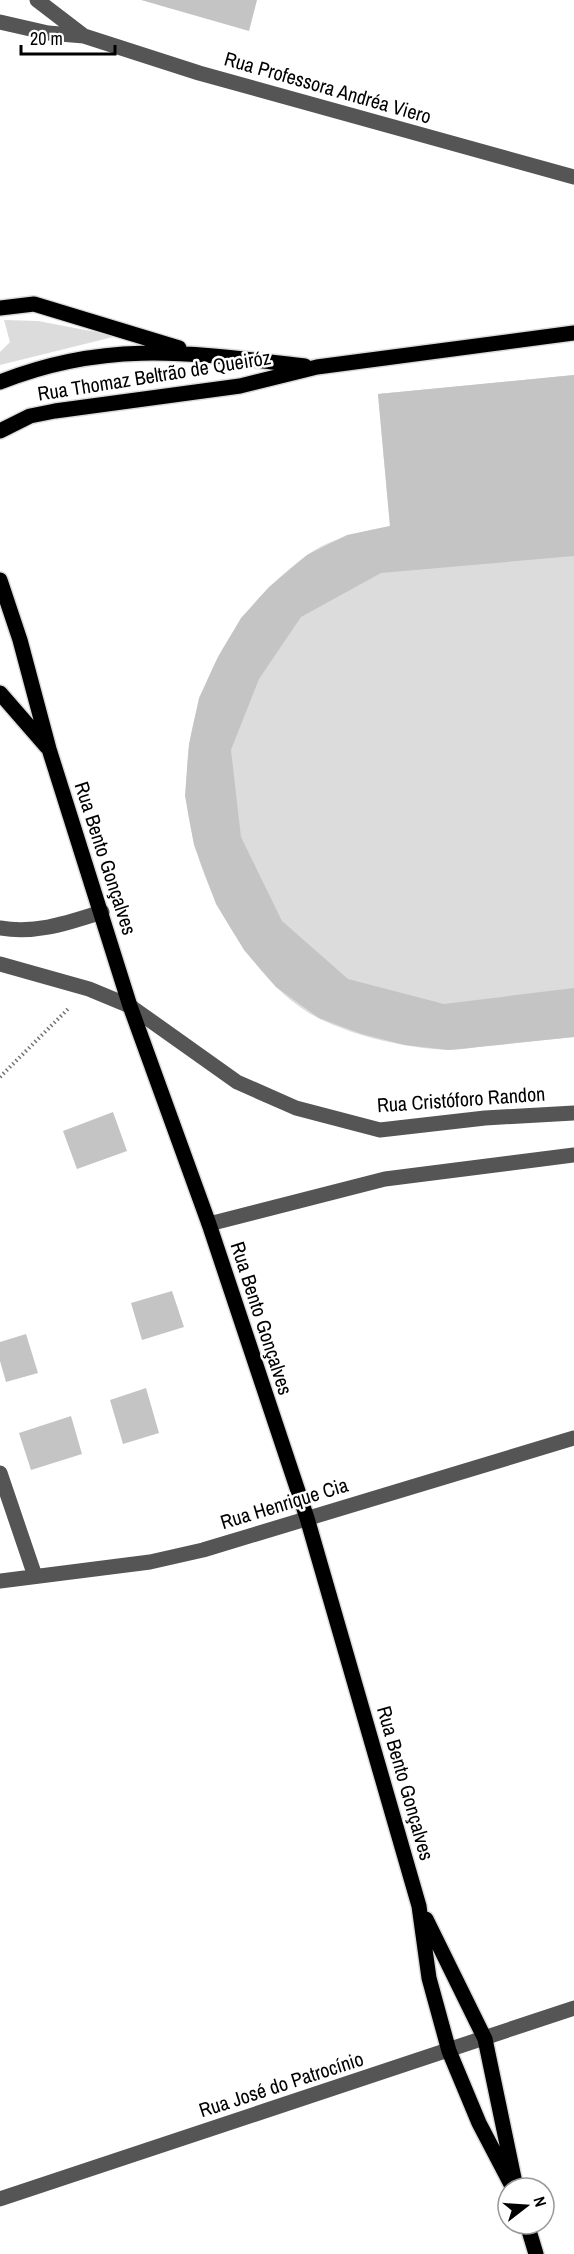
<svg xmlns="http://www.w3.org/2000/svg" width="574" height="2254" font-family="'Archivo Narrow',sans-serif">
<rect width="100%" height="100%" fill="#fff"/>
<!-- green -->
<path fill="#dcdcdc" d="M4,320L38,321L117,336L0,365V352L10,342Z
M574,375V1037C545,1040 517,1043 488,1046C475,1047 461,1050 447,1050C405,1048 358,1037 320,1019C283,1001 253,964 232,930C207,890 191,845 186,798C185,788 187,777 187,766C193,682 237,606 306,556C330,538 361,532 390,526L378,394Z"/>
<!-- building -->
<path fill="#c4c4c4" d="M141,0H257L249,31Z
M574,375V556L381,573L301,617L259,679L231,750L241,837L282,921L348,979L444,1004L574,988V1037L449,1050L405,1045L362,1034L319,1018L276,987L244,950L216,904L194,845L185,796L189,744L199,698L218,657L241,618L269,587L307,555L347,535L390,526L378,394Z
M113,1112L127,1151L77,1169L63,1131Z
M172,1291L184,1327L142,1340L131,1303Z
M26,1334L38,1373L6,1382L0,1361V1342Z
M146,1388L159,1433L123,1444L110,1400Z
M71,1416L82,1454L31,1470L19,1433Z"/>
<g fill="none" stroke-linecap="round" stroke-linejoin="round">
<defs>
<path id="major" d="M0,308L34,304L179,348
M0,382C108,339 193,353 305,366
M0,431L30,416L55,411L240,386L317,367L574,333
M0,580L20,640L49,749L130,1006L209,1224L307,1518L419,1906L429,1978L449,2051L479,2123L513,2188
M0,693L47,747
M426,1919L485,2039L514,2178
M527,2224L536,2254"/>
</defs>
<!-- major casing -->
<use href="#major" stroke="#dbdbdb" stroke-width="18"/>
<!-- path -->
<path stroke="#777" stroke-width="4" stroke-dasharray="1.5 3" stroke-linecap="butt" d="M0,1077L69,1008"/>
<!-- minor -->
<path stroke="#555" stroke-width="15" d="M37,0L84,36
M0,22L48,33L84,36L199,73L574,177
M0,928C37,934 67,923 102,912
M0,964L89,989L130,1006L237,1082L296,1108L380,1130L485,1118L574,1113
M209,1224L385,1179L574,1155
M0,1473L35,1576
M0,1581L150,1562L203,1550L574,1438
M0,2199L574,2008"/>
<!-- major -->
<use href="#major" stroke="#000" stroke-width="15"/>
</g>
<g text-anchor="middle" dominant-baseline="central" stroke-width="5" stroke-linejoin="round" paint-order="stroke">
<!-- street labels -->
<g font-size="20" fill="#000" stroke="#fff">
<text transform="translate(328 87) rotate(16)">Rua Professora Andréa Viero</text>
<text transform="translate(154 375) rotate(-9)">Rua Thomaz Beltrão de Queiróz</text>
<text transform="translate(106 858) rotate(72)">Rua Bento Gonçalves</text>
<text transform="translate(461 1099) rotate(-4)">Rua Cristóforo Randon</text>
<text transform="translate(262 1318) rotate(72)">Rua Bento Gonçalves</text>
<text transform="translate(284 1503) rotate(-17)">Rua Henrique Cia</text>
<text transform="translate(406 1783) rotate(74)">Rua Bento Gonçalves</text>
<text transform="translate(281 2084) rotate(-18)">Rua José do Patrocínio</text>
</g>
</g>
<!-- north arrow -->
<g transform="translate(526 2206) rotate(73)"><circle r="28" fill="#ffffff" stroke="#999999" stroke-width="1.5"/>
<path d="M0-4.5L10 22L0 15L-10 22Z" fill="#000000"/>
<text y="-9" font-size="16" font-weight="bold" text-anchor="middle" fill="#000000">N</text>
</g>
<!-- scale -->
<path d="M21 45v9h94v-9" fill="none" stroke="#000000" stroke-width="3"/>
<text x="30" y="45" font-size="18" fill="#000000" stroke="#ffffff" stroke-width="4.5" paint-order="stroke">20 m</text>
</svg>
